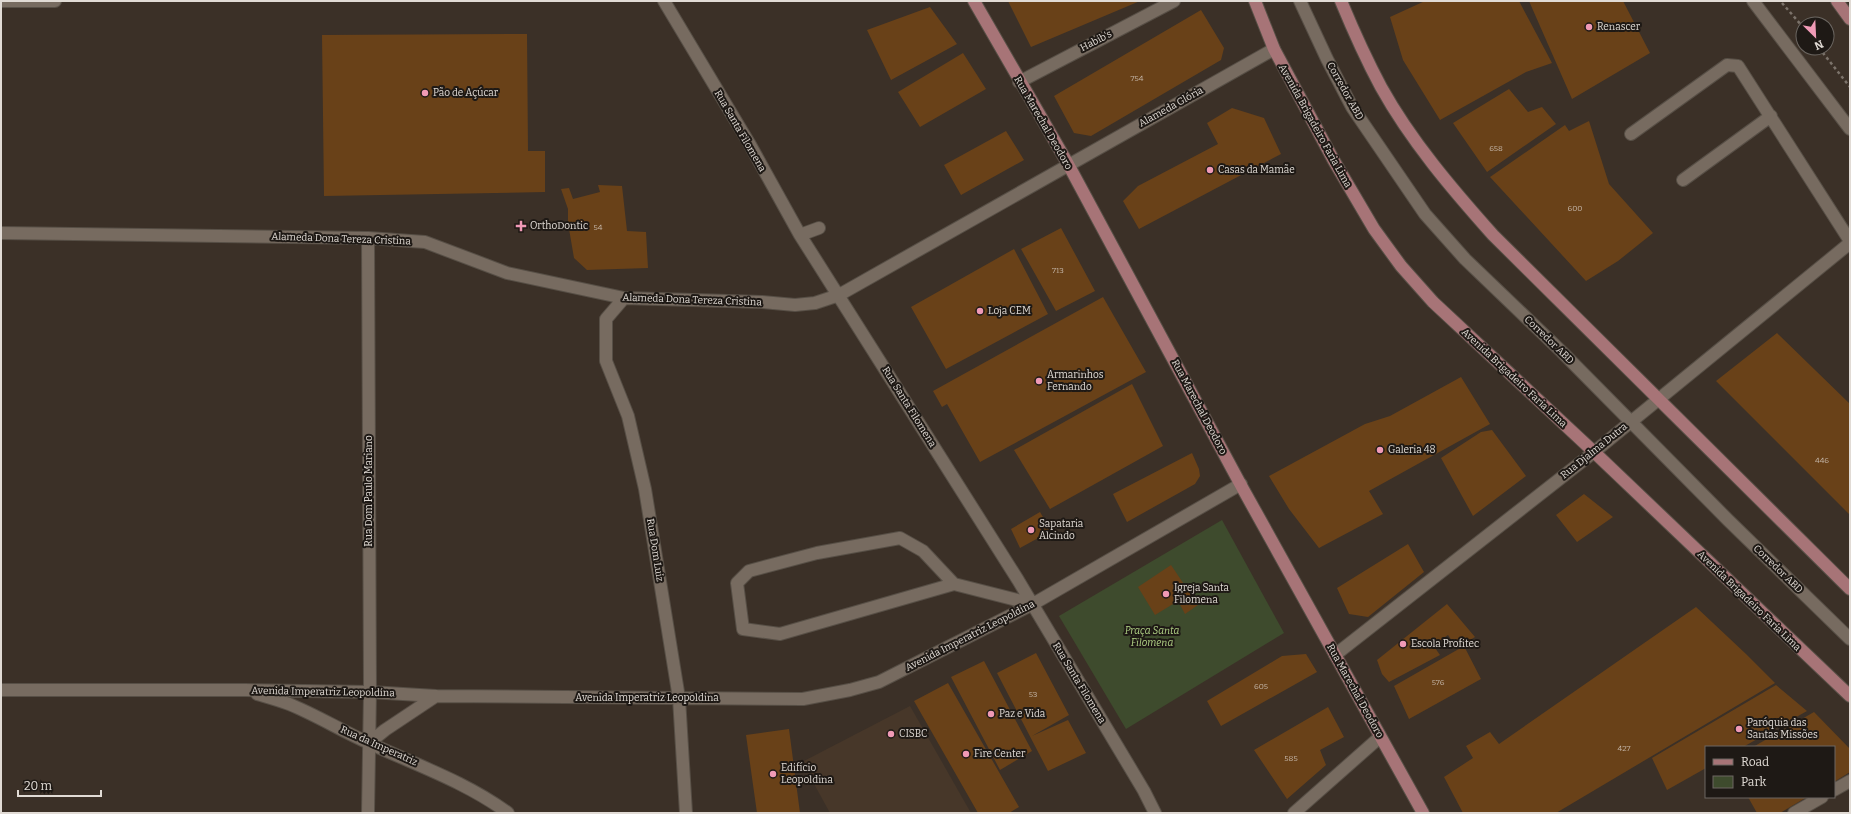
<svg xmlns="http://www.w3.org/2000/svg" width="1851" height="814" font-family="Bitter,serif">
<rect width="100%" height="100%" fill="#3b3027"/>
<!-- built -->
<path fill="#473729" d="M910,706L971,813H830L802,762Z"/>
<!-- green -->
<path fill="#3e4b2d" d="M1222,520L1284,633L1126,729L1059,616Z"/>
<!-- building -->
<path fill="#694118" d="M1008,1H1140L1031,47Z
M1425,1H1519L1552,63L1526,72L1440,120L1403,60L1390,17Z
M1529,1H1623L1650,53L1572,99Z
M930,7L957,44L891,80L867,30Z
M1201,10L1224,48L1221,60L1091,136L1074,133L1054,96Z
M527,34L528,151H545V192L324,196L322,35Z
M963,53L986,89L920,127L898,92Z
M1509,89L1528,112L1542,107L1556,124L1487,172L1453,123Z
M1232,108L1264,118L1281,154L1139,229L1123,201L1138,186L1218,144L1207,123Z
M1589,121L1609,184L1653,233L1618,261L1586,281L1490,177L1565,125L1569,131Z
M1006,131L1024,160L961,195L944,165Z
M598,185L622,186L627,231L646,232L648,268L587,270L574,258L568,223V209L561,189L569,188L573,199L600,192Z
M1061,228L1095,291L1056,311L1021,249Z
M1014,249L1048,314L946,369L911,307Z
M1103,297L1146,372L980,462L947,404L942,407L933,391Z
M1777,333L1850,404V515L1716,381Z
M1461,377L1490,424L1369,491L1383,514L1319,548L1289,509L1269,476L1365,424L1390,416Z
M1132,384L1163,446L1050,509L1014,450Z
M1492,430L1526,476L1473,516L1441,458L1481,432Z
M1192,453L1199,469L1200,476L1195,484L1127,522L1113,494Z
M1584,494L1613,517L1577,542L1556,515Z
M1040,512L1051,531L1020,548L1011,529Z
M1408,544L1424,572L1368,617L1349,614L1337,588Z
M1171,565L1198,605L1185,614L1178,601L1155,615L1138,587Z
M1447,604L1475,637L1457,648L1448,635L1433,645L1440,655L1389,682L1382,674L1377,660Z
M1696,607L1746,654L1775,683L1556,813H1463L1444,777L1473,758L1466,746L1490,732L1499,744Z
M1464,646L1481,679L1409,719L1394,686Z
M1036,653L1069,715L1032,736L1068,720L1086,753L1048,771L997,673Z
M1306,654L1317,672L1221,726L1207,701L1282,656Z
M984,661L1032,751L1000,770L951,677Z
M948,683L1019,807L1009,813H978L914,701Z
M1776,685L1807,711L1743,747H1706V768L1667,790L1652,758Z
M1328,707L1344,737L1320,750L1326,765L1287,799L1254,750Z
M1814,712L1850,749V772L1834,782V747H1753Z
M789,729L800,813H757L746,735Z
M1748,797H1807L1780,813H1757Z"/>
<g fill="none" stroke-linecap="round" stroke-linejoin="round">
<defs>
<path id="minor" d="M1,1H55
M664,1L749,143L800,235L1018,580L1144,791L1155,813
M1300,1L1327,59L1352,107L1425,214L1465,259L1562,352L1728,520L1850,639
M1753,1L1850,129
M1019,82L1174,1
M1631,134L1727,65L1738,66L1850,241
M1683,180L1771,116
M1,233L368,238L425,242L507,273L624,298L762,302L795,305L815,303L839,295L1274,49
M800,235L819,228
M624,298L606,319V361L628,416L645,489L679,698L686,813
M954,584L923,551L900,538L817,553L749,571L737,583L743,629L780,634L954,584L1033,604
M1335,655L1594,452L1850,243
M1,690H245L370,692L436,696L803,699L850,690L879,682L1033,604L1241,484
M257,694C267,697 278,700 289,704C316,715 342,731 369,743C416,765 466,782 508,813
M369,743L385,730L436,696
M1834,790L1850,781
M368,813L370,692L368,238
M1294,813L1380,737
M1794,813L1822,797"/>
<path id="major" d="M974,1L1068,164L1243,489L1423,813
M1255,1L1274,49L1334,161L1374,229L1401,266L1433,302L1594,452L1850,696
M1341,1C1353,30 1366,59 1381,87C1411,141 1452,189 1493,235L1850,589
M1837,1L1850,19"/>
</defs>
<!-- minor casing -->
<use href="#minor" stroke="#574f46" stroke-width="14"/>
<!-- major casing -->
<use href="#major" stroke="#574f46" stroke-width="14"/>
<!-- path -->
<path stroke="#7c736b" stroke-width="2.5" stroke-dasharray="3 3" stroke-linecap="butt" d="M1782,3L1803,27
M1819,48L1850,87"/>
<!-- minor -->
<use href="#minor" stroke="#776b60" stroke-width="12"/>
<!-- major -->
<use href="#major" stroke="#a77477" stroke-width="12"/>
</g>
<!-- markers -->
<g fill="#f09ab6" stroke="#1e1915" stroke-width="1.5">
<circle cx="1589" cy="27" r="4"/>
<circle cx="425" cy="93" r="4"/>
<circle cx="1210" cy="170" r="4"/>
<path d="M519 220h4v4h4v4h-4v4h-4v-4h-4v-4h4z"/>
<circle cx="980" cy="311" r="4"/>
<circle cx="1039" cy="381" r="4"/>
<circle cx="1380" cy="450" r="4"/>
<circle cx="1031" cy="530" r="4"/>
<circle cx="1166" cy="594" r="4"/>
<circle cx="1403" cy="644" r="4"/>
<circle cx="991" cy="714" r="4"/>
<circle cx="1739" cy="729" r="4"/>
<circle cx="891" cy="734" r="4"/>
<circle cx="966" cy="754" r="4"/>
<circle cx="773" cy="774" r="4"/>
</g>
<g text-anchor="middle" dominant-baseline="central" stroke-width="4" stroke-linejoin="round" paint-order="stroke">
<!-- number labels -->
<g font-size="8" fill="#c3b4a6">
<text x="1137" y="78">754</text>
<text x="1496" y="148">658</text>
<text x="1575" y="208">600</text>
<text x="598" y="227">54</text>
<text x="1058" y="270">713</text>
<text x="1822" y="460">446</text>
<text x="1438" y="682">576</text>
<text x="1261" y="686">605</text>
<text x="1033" y="694">53</text>
<text x="1624" y="748">427</text>
<text x="1291" y="758">585</text>
</g>
<!-- poi labels -->
<g font-size="10" fill="#e1dbd5" stroke="#1e1915" text-anchor="start">
<text x="1597" y="27">Renascer</text>
<text x="433" y="93">Pão de Açúcar</text>
<text x="1218" y="170">Casas da Mamãe</text>
<text x="530" y="226">OrthoDontic</text>
<text x="988" y="311">Loja CEM</text>
<text x="1047" y="375">Armarinhos<tspan x="1047" dy="12">Fernando</tspan></text>
<text x="1388" y="450">Galeria 48</text>
<text x="1039" y="524">Sapataria<tspan x="1039" dy="12">Alcindo</tspan></text>
<text x="1174" y="588">Igreja Santa<tspan x="1174" dy="12">Filomena</tspan></text>
<text x="1411" y="644">Escola Profitec</text>
<text x="999" y="714">Paz e Vida</text>
<text x="1747" y="723">Paróquia das<tspan x="1747" dy="12">Santas Missões</tspan></text>
<text x="899" y="734">CISBC</text>
<text x="974" y="754">Fire Center</text>
<text x="781" y="768">Edifício<tspan x="781" dy="12">Leopoldina</tspan></text>
</g>
<!-- street labels -->
<g font-size="10" fill="#e1dbd5" stroke="#1e1915">
<text transform="translate(1096 41) rotate(-27)">Habib's</text>
<text transform="translate(1345 91) rotate(61)">Corredor ABD</text>
<text transform="translate(1171 107) rotate(-29)">Alameda Glória</text>
<text transform="translate(1043 123) rotate(60)">Rua Marechal Deodoro</text>
<text transform="translate(1315 126) rotate(61)">Avenida Brigadeiro Faria Lima</text>
<text transform="translate(740 131) rotate(60)">Rua Santa Filomena</text>
<text transform="translate(341 239) rotate(2)">Alameda Dona Tereza Cristina</text>
<text transform="translate(692 300) rotate(2)">Alameda Dona Tereza Cristina</text>
<text transform="translate(1549 340) rotate(44)">Corredor ABD</text>
<text transform="translate(1514 378) rotate(43)">Avenida Brigadeiro Faria Lima</text>
<text transform="translate(909 407) rotate(58)">Rua Santa Filomena</text>
<text transform="translate(1199 407) rotate(62)">Rua Marechal Deodoro</text>
<text transform="translate(1594 451) rotate(-39)">Rua Djalma Dutra</text>
<text transform="translate(369 491) rotate(-90)">Rua Dom Paulo Mariano</text>
<text transform="translate(655 550) rotate(81)">Rua Dom Luiz</text>
<text transform="translate(1778 569) rotate(44)">Corredor ABD</text>
<text transform="translate(1749 601) rotate(44)">Avenida Brigadeiro Faria Lima</text>
<text transform="translate(970 636) rotate(-27)">Avenida Imperatriz Leopoldina</text>
<text transform="translate(1079 683) rotate(59)">Rua Santa Filomena</text>
<text transform="translate(1355 691) rotate(61)">Rua Marechal Deodoro</text>
<text transform="translate(323 692) rotate(1)">Avenida Imperatriz Leopoldina</text>
<text x="647" y="698">Avenida Imperatriz Leopoldina</text>
<text transform="translate(379 746) rotate(24)">Rua da Imperatriz</text>
</g>
<!-- park labels -->
<g font-size="10" font-style="italic" fill="#b3d487" stroke="#1e1915">
<text x="1152" y="631">Praça Santa<tspan x="1152" dy="12">Filomena</tspan></text>
</g>
</g>
<!-- border -->
<rect width="1851" height="814" fill="none" stroke="#e1dbd5" stroke-width="4"/>
<!-- legend -->
<rect x="1705" y="746" width="130" height="52" fill="#1e1915" stroke="#6c6762"/>
<rect x="1713" y="759" width="20" height="6" fill="#a77477" stroke="#6c6762"/>
<text x="1741" y="766" font-size="12" fill="#e1dbd5">Road</text>
<rect x="1713" y="776" width="20" height="12" fill="#3e4b2d" stroke="#6c6762"/>
<text x="1741" y="786" font-size="12" fill="#e1dbd5">Park</text>
<!-- north arrow -->
<g transform="translate(1815 36) rotate(156)"><circle r="19" fill="#1e1915" stroke="#6c6762"/>
<path d="M0-3L7 15L0 10L-7 15Z" fill="#f09ab6"/>
<text y="-6" font-size="11" font-weight="bold" text-anchor="middle" fill="#e1dbd5">N</text>
</g>
<!-- scale -->
<path d="M18 790v6h83v-6" fill="none" stroke="#e1dbd5" stroke-width="2"/>
<text x="24" y="790" font-size="12" fill="#e1dbd5" stroke="#1e1915" stroke-width="3" paint-order="stroke">20 m</text>
</svg>
